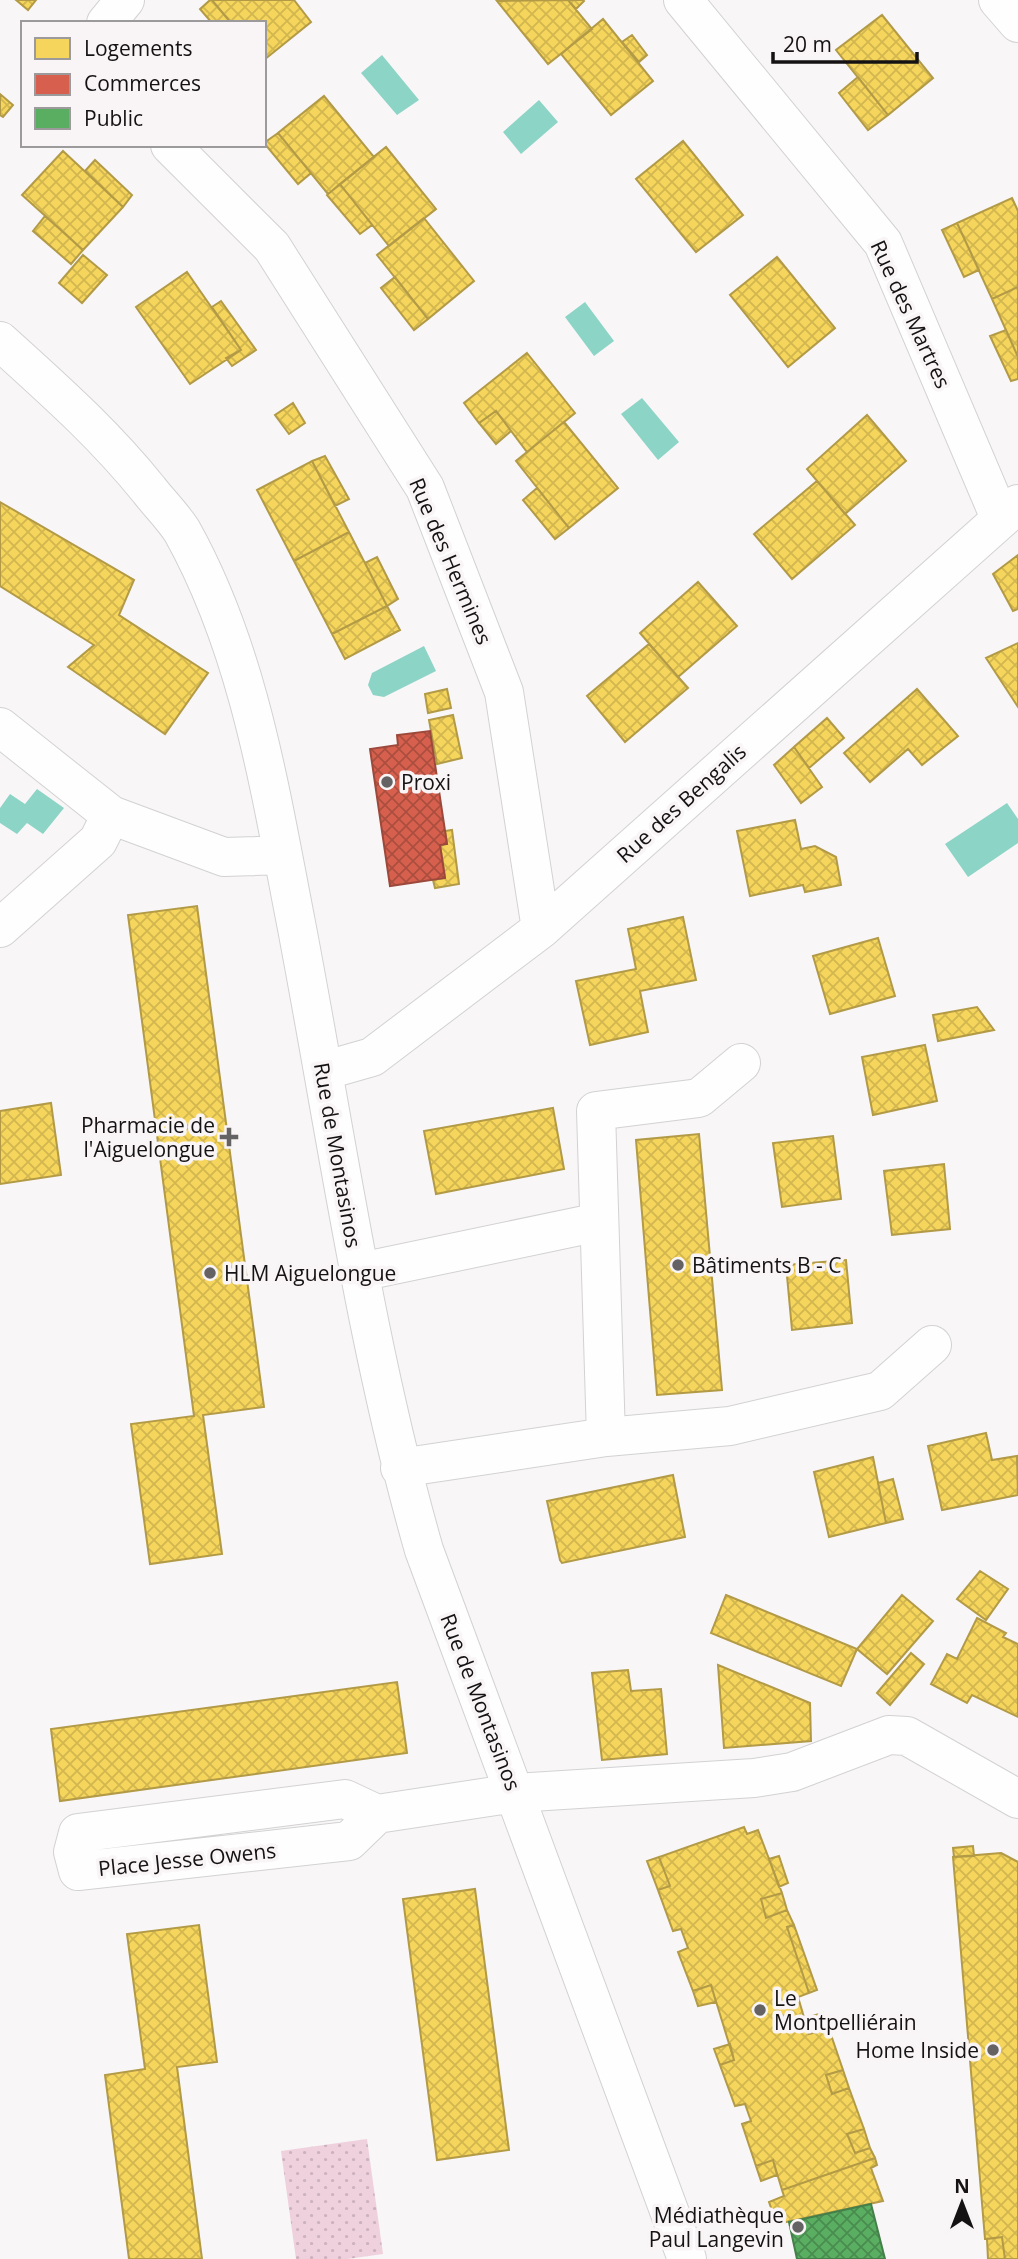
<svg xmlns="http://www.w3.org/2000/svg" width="1018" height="2259" font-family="'Open Sans',sans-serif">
<defs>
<pattern id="park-dots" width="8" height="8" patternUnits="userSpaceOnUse" patternTransform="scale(1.75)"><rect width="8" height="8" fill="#efd0dd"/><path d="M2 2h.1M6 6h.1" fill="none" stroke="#ccb2bd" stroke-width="1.8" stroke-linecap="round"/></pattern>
<pattern id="homes-cross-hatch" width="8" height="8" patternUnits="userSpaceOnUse" patternTransform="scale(1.75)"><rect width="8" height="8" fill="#f6d55c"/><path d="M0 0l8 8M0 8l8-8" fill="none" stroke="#d2b64f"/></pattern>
<pattern id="shops-cross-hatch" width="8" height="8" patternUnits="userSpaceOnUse" patternTransform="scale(1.75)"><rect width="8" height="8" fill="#d6604d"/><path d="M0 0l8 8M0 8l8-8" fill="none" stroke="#ac4e3f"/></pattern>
<pattern id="public-cross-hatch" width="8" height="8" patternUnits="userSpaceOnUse" patternTransform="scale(1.75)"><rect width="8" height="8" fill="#5aae61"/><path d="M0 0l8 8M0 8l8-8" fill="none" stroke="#498c4f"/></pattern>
</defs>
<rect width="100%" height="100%" fill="#f8f6f7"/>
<!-- park -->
<path fill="url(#park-dots)" d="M367,2139L383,2254L347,2259H296L281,2151Z"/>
<!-- water -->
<path fill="#8cd4c5" d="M382,55L419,100L397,115L361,73Z
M539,100L558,122L521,154L503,132Z
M585,302L614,341L594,356L565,317Z
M642,398L679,442L658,460L621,414Z
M424,646L436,671L384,697L373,695L368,685L372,673Z
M37,789L64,808L43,834L27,823L17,834L0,823V808L10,794L25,804Z
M1007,803L1018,819V843L968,877L945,844Z"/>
<!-- homes -->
<path fill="url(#homes-cross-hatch)" stroke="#b29a46" stroke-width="2" d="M16,0H36L28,10Z
M210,0H212L231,23H212L200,9Z
M212,0H294L311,22L264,60V23H231Z
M568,0L592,29L548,64L497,1Z
M568,0H583L584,1L576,9Z
M882,15L933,78L888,115L836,50Z
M603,19L653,81L611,115L561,54Z
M632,35L647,55L639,62L622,42Z
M858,77L888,115L868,130L839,93Z
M0,94L13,105L3,117L0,115Z
M324,96L374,157L328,194L278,133Z
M278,133L311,173L298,184L264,143Z
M683,141L743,215L696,252L636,179Z
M386,147L436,209L389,246L340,184Z
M63,151L123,207L83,250L22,195Z
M95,160L132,195L123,207L85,171Z
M340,184L372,225L360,234L327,195Z
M1012,198L1018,211V287L992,299L957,223Z
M45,216L83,250L71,264L33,231Z
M424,218L474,281L428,319L377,255Z
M957,223L979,270L964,277L942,230Z
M83,255L107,275L82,303L59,283Z
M777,257L835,328L788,367L730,295Z
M187,272L241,350L190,384L136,307Z
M395,277L428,319L414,330L381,288Z
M1018,287V357L992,299Z
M221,301L256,350L232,366L226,358L241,350L212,307Z
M1006,330L1018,357V379L1011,381L990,336Z
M527,353L575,413L527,452L496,411L479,423L464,403Z
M293,403L305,423L289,434L275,415Z
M496,411L511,431L496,444L479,423Z
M867,415L906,461L845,514L807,469Z
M564,422L618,488L569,528L516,461Z
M325,456L349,499L335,506L312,461Z
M312,461L349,532L294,561L257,490Z
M817,481L855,525L792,579L754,534Z
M537,488L569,528L555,539L523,500Z
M0,502L134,580L119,615L208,673L165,734L68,667L94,645L0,586Z
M349,532L387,606L332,634L294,561Z
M1018,555V609L1013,611L993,574Z
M377,557L398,599L387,606L365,563Z
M698,582L737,626L678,677L640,633Z
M387,606L400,630L345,659L332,634Z
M1018,643V707L986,658Z
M649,644L688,688L625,742L587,696Z
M447,689L451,708L428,713L425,694Z
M917,689L958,736L922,765L908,749L870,782L844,753Z
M453,715L462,758L437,764L429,720Z
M827,718L844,738L809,768L794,747Z
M794,747L822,787L801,803L774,765Z
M795,820L801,849L815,846L836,857L841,885L805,892L803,885L750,896L737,831Z
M452,830L459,884L435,888L433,880L445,878L440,845L447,844L445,831Z
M197,906L264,1407L203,1415L222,1554L150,1564L131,1424L194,1416L128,915Z
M683,917L696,980L640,991L648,1032L590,1045L576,981L636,969L628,929Z
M878,938L895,996L830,1014L813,956Z
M977,1007L994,1030L938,1041L933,1015Z
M925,1045L937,1101L873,1115L862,1057Z
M51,1103L61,1175L0,1184V1111Z
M553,1108L564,1169L436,1194L424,1131Z
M699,1134L722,1390L657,1395L636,1140Z
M833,1136L841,1199L782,1207L773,1143Z
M944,1164L950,1229L892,1235L884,1171Z
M846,1260L852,1323L792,1330L786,1265Z
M986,1433L992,1460L1017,1456L1018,1495L942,1510L928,1446Z
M873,1457L886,1523L829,1537L814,1472Z
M673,1475L685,1537L562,1563L560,1560L547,1501Z
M893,1479L903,1519L886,1523L878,1483Z
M980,1571L1008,1589L986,1620L957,1599Z
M726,1595L857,1649L841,1686L711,1633Z
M902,1595L933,1621L887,1674L857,1649Z
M977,1618L1006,1633L1003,1637L1018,1644V1717L972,1695L967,1703L931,1684L947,1654L957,1659Z
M911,1653L924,1664L890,1705L877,1693Z
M718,1665L810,1703L811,1741L724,1748Z
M628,1670L631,1691L661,1689L667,1754L602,1760L592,1673Z
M397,1682L407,1753L60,1801L51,1729Z
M744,1827L747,1834L758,1830L782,1893L761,1899L766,1918L787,1910L794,1925L787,1927L809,1993L798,1997L809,2034L829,2029L843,2070L826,2075L832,2094L849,2088L864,2129L847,2134L855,2153L870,2148L875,2158L782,2190L773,2160L756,2166L742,2124L751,2121L745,2104L735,2106L720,2065L734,2060L711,1985L693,1991L678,1952L688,1948L681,1929L673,1931L658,1890L670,1886L659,1857Z
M973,1846L974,1856L954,1857L953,1848Z
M1001,1853L1018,1862V2259H1005L1002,2237L985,2239L953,1857Z
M779,1856L788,1883L779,1887L769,1859Z
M659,1857L670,1886L658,1890L647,1861Z
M475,1889L509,2150L437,2160L403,1899Z
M782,1893L787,1910L766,1918L761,1899Z
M199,1925L217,2062L177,2067L202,2259H129L105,2075L145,2069L127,1934Z
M794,1925L817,1990L809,1993L787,1927Z
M711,1985L716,2002L698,2006L693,1991Z
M823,2013L829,2029L809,2034L805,2018Z
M730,2044L734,2060L720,2065L714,2049Z
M843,2070L849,2088L832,2094L826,2075Z
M864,2129L870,2148L855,2153L847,2134Z
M875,2158L877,2165L871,2168L883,2201L777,2224L769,2202L784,2196L782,2190Z
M773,2160L777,2175L761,2181L756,2166Z
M1002,2237L1005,2259H988L987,2239Z"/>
<!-- shops -->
<path fill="url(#shops-cross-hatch)" stroke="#9c493c" stroke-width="2" d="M430,731L447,844L440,845L445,878L390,886L370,749L398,745L397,735Z"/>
<!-- public -->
<path fill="url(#public-cross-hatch)" stroke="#457f4a" stroke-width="2" d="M871,2204L885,2259H797L789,2222Z"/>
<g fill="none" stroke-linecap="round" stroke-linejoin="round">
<defs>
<path id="street" d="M683,0L883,243L1000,518
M998,0L1018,23
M106,23L125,0
M170,145L272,247L425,488L504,692L541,929
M0,341C54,390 103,433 149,490C159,503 173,517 182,531C249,651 270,790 296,923C336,1132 365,1344 424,1550L687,2259
M0,727L111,815L224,857L283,855
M0,928L98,841L111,815
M323,1071L372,1057L541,929L1018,504
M360,1272L599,1222
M606,1437L596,1111L699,1098L741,1063
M400,1468L606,1437L730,1426L880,1391L932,1345
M377,1814L345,1799L78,1833L73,1852L78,1871L349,1841L377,1814L515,1793L754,1778L792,1772L889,1735L907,1736L1018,1799"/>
</defs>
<!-- street casing -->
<use href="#street" stroke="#d3d2d2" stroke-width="40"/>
<!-- street -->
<use href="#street" stroke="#fefefe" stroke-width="38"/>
</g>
<!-- markers -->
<g fill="#646263" stroke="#f9f5f6" stroke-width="2.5">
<circle cx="387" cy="782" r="7"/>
<path d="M225.5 1126.5h7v7h7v7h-7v7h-7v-7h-7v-7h7z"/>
<circle cx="678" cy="1265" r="7"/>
<circle cx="210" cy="1273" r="7"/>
<circle cx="760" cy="2010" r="7"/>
<circle cx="993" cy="2050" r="7"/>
<circle cx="798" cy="2227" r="7"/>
</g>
<g text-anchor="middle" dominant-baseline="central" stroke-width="7" stroke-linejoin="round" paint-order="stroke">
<!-- street labels -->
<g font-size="21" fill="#141213" stroke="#f9f5f6">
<text transform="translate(911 314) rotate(65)">Rue des Martres</text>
<text transform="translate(451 561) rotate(67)">Rue des Hermines</text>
<text transform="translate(681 803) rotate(-42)">Rue des Bengalis</text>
<text transform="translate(338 1155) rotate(80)">Rue de Montasinos</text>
<text transform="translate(481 1702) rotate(69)">Rue de Montasinos</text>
<text transform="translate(187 1859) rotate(-6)">Place Jesse Owens</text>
</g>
<!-- poi labels -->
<g font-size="21" fill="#141213" stroke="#f9f5f6" text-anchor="start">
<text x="401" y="782">Proxi</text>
<text x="215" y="1125" text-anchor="end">Pharmacie de<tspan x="215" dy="24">l'Aiguelongue</tspan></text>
<text x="692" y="1265">Bâtiments B - C</text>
<text x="224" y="1273">HLM Aiguelongue</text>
<text x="774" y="1998">Le<tspan x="774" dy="24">Montpelliérain</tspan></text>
<text x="979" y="2050" text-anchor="end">Home Inside</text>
<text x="784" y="2215" text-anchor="end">Médiathèque<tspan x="784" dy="24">Paul Langevin</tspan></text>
</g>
</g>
<!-- legend -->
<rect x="21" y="21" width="245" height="126" fill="#f9f5f6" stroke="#9d9a9b" stroke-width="2"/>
<rect x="35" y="38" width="35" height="21" fill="#f6d55c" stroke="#9d9a9b" stroke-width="2"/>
<text x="84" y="56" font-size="21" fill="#141213">Logements</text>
<rect x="35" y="74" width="35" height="21" fill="#d6604d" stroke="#9d9a9b" stroke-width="2"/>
<text x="84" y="91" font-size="21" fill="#141213">Commerces</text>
<rect x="35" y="108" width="35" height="21" fill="#5aae61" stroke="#9d9a9b" stroke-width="2"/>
<text x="84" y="126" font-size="21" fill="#141213">Public</text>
<!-- north arrow -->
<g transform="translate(962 2203)" stroke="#f9f5f6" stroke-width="5" paint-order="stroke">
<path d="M0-5L12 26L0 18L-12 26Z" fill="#141213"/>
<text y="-10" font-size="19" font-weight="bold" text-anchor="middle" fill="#141213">N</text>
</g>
<!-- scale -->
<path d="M773 52v10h144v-10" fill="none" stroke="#141213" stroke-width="3.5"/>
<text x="783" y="52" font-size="21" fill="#141213" stroke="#f9f5f6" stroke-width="5" paint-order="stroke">20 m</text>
</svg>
